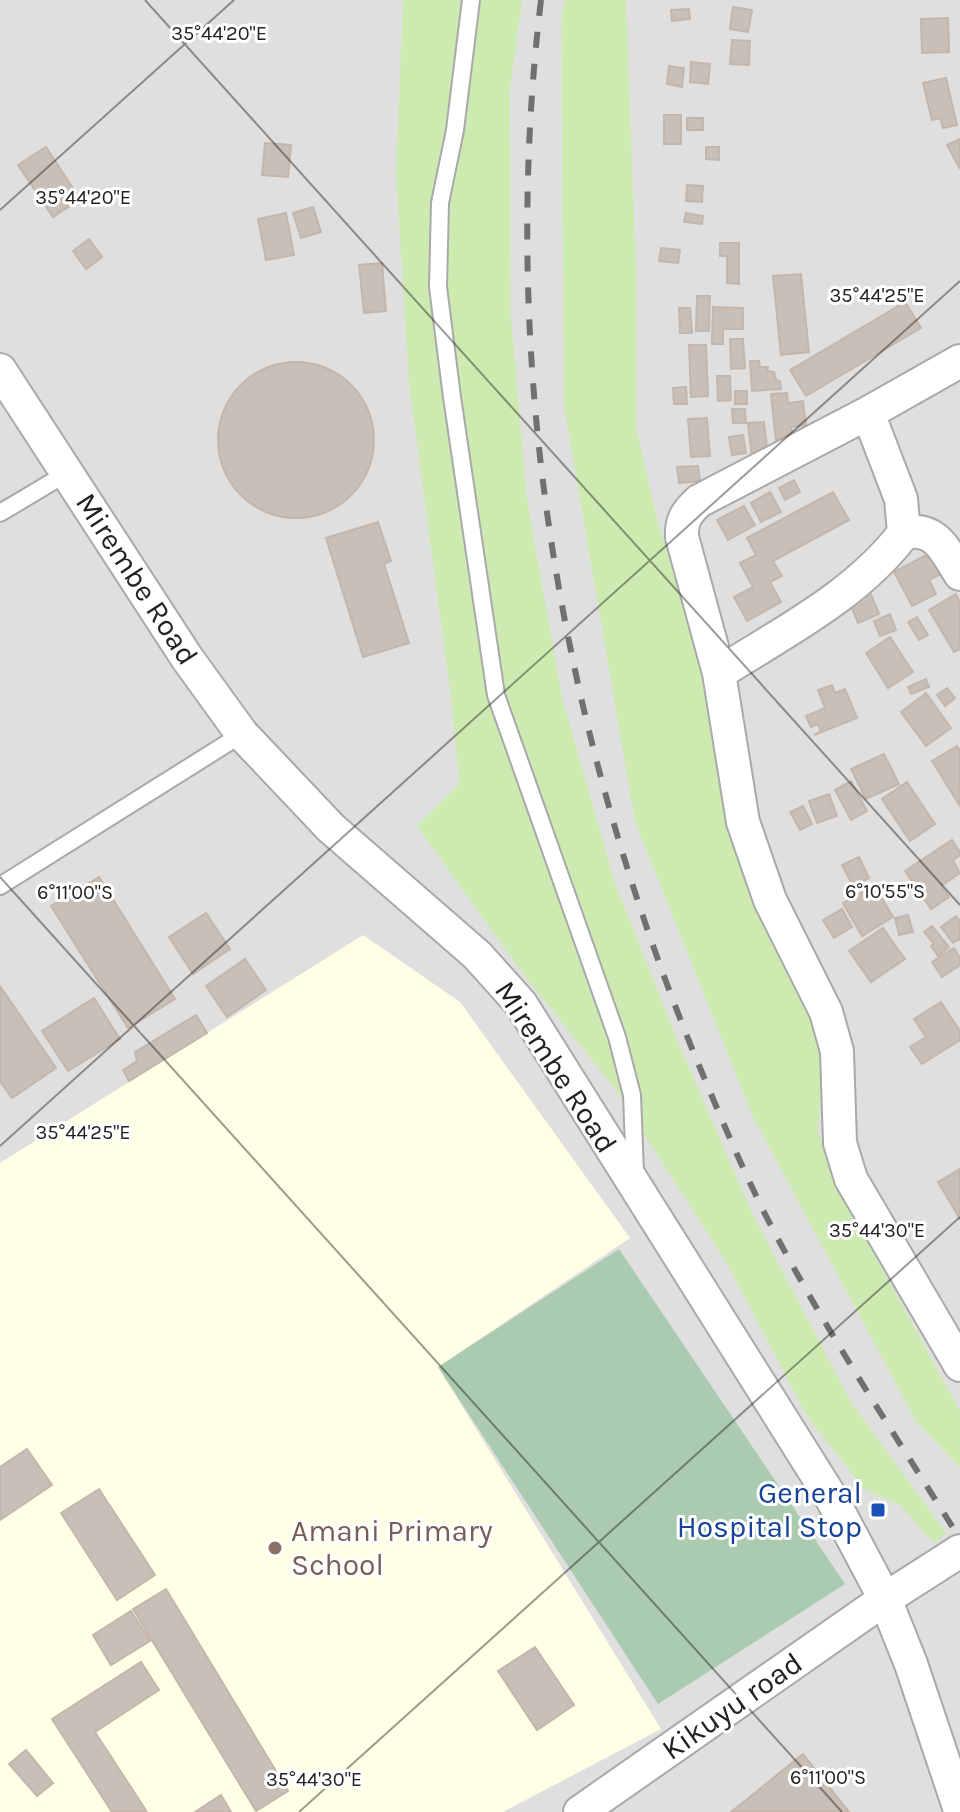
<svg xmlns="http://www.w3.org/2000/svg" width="960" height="1812" font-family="Karla,sans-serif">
<rect width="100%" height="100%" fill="#f2efe9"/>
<!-- residential -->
<path fill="#e0dfdf" d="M0,0H960V1812H0Z"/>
<!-- education -->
<path fill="#ffffe5" d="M363,935L460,1002L630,1238L438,1367L661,1729L503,1812H0V1163Z"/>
<!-- grass -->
<path fill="#cdebb0" d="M403,0H522L510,90L511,317L527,500L562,697L615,883L678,1042L752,1213L851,1402L946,1533L934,1543L900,1505L864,1489L808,1418L726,1262L615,1089L521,971L417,826L459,784L452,706L409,384L396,172Z
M565,0H626L636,270V427L657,519L700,649L736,837L824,1054L818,1132L867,1241L960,1411V1467L917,1423L752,1115L635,822L564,406L561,20Z"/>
<!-- cemetery -->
<path fill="#aacbaf" d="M619,1249L845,1584L658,1704L438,1367Z"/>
<!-- building -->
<path fill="#c7bfb8" stroke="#c4b6ab" stroke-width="2" d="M733,7L752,10L748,32L730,29Z
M689,9L690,19L672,21L671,10Z
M948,18L949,52L922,53L921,19Z
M732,40L750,41L749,65L730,64Z
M691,62L710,64L708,84L690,82Z
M669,66L684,68L682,87L667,84Z
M946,78L957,125L943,128L940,118L932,120L923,83Z
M664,115H681V144H664Z
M687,118H703V130H687Z
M960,139V169L947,145Z
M265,143L291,145L288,177L262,175Z
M46,147L80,199L53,217L18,165Z
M706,147H719V160L706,159Z
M687,185L703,186L702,202L686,201Z
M313,207L321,232L301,238L293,213Z
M286,213L294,255L266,260L258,219Z
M686,213L703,216L702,224L684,222Z
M89,239L102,257L86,269L73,251Z
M720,243H739V284L727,283V256H720Z
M661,248L680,250L678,263L659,261Z
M382,263L386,311L364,313L359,265Z
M801,274L809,352L781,355L773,276Z
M697,296H710L709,331H696Z
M905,302L921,328L806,396L790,370Z
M713,307L743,308V329H723V344H712Z
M679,308H690L692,333H680Z
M730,339H743L745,368L731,369Z
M689,345H706L708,396L691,397Z
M750,361H759L760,367H768L767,371L774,372L776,380L780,381L781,389L752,391Z
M218 440a78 78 0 1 1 156 0a78 78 0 1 1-156 0Z
M717,376H730L731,400L718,401Z
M686,387L687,404H674L673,388Z
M735,391H747V404H735Z
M787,393L788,403L803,401L806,425L791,427L793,440L776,442L771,394Z
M732,409H745L746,423H733Z
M707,418L710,456L691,457L688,419Z
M764,422L768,457L752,459L748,423Z
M743,435L746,453L732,455L729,437Z
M698,466L700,481L679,483L677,467Z
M794,480L800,492L785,500L779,488Z
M770,492L781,512L761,522L751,503Z
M833,492L849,520L773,561L782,576L770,582L781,602L747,621L734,597L753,587L740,563L756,555L747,538Z
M744,506L755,525L728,540L717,520Z
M378,522L391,561L384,564L409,643L363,657L326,538Z
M930,553L941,574L929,580L936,594L912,606L894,572Z
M868,587L879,614L858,623L847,596Z
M956,594L960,602V649L954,652L929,610Z
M890,614L896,630L880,636L874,621Z
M917,617L928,635L919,640L908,622Z
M890,637L913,672L888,688L866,653Z
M926,679L929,687L911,694L908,687Z
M832,685L835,693L845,689L857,718L814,735L821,731L818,724L811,727L806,716L825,708L818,690Z
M947,688L955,698L945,706L937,695Z
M926,693L951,728L926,746L901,712Z
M957,746L960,751V806L932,761Z
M884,754L899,784L866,799L851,769Z
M851,781L867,811L851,820L835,790Z
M907,782L935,824L910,841L882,799Z
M829,794L837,816L817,823L809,801Z
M803,806L812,824L800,830L790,812Z
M952,840L960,852V855L953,860L960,873L941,886L949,897L931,909L905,871Z
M859,857L869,878L853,886L842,865Z
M99,877L175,999L128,1028L51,906Z
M874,885L893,917L862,936L843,903Z
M842,909L852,927L834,938L823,920Z
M206,913L230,949L193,974L169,937Z
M908,915L913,932L899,935L895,918Z
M956,916L960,921V940L959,939L953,943L941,927Z
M932,926L949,947L938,956L931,946L934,944L924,932Z
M883,928L905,959L871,982L849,951Z
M954,948L960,958V965L942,977L932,962Z
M245,959L266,990L227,1017L206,986Z
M0,986L56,1068L12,1098L0,1081Z
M94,998L120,1039L68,1071L42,1031Z
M941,1002L960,1031V1040L922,1064L910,1047L926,1037L914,1019Z
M196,1015L207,1033L129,1081L123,1070L137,1061L135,1052Z
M960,1169V1219L938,1182Z
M27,1449L52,1485L0,1520V1467Z
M99,1489L155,1575L117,1600L61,1513Z
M166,1589L288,1791L256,1811L133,1609Z
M131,1611L150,1641L111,1665L93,1635Z
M535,1647L574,1705L537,1730L498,1671Z
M141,1662L159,1690L95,1732L147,1812H112L52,1719Z
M26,1750L53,1783L37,1796L9,1764Z
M803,1754L849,1812H731Z
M221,1795L231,1812H195Z"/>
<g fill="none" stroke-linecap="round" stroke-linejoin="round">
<defs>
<path id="service" d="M471,0L455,130L440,203L438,287L452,397L496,695L617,1037L632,1095L635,1173
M0,513L67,473
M0,886L242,734"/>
<path id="minor" d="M960,361L868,413L699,501C687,512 681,520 682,537L719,673L743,822L770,900L826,1012L837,1051L840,1143L851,1179L960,1365
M0,370L187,658L242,734L331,828L477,955L521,1004L832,1499L885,1599L911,1664L960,1810
M904,533C936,526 945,550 960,574
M719,673C784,632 857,595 904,533L901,499L868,413
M580,1812L885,1599L960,1551"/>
</defs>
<!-- service casing -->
<use href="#service" stroke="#a9a9a9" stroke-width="20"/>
<!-- minor casing -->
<use href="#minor" stroke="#a9a9a9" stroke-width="36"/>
<!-- service -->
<use href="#service" stroke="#fff" stroke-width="16"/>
<!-- minor -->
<use href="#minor" stroke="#fff" stroke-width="32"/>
<!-- rail -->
<path stroke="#707070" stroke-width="6" stroke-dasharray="16 16" stroke-linecap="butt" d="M541,0C498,357 558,719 693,1051C716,1106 739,1162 766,1216C823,1327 894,1433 960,1539"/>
</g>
<!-- ticks -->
<path fill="none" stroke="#222" stroke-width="2" stroke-opacity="0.45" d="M145,0L960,905M0,210L234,0M0,877L842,1812M0,1146L960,281M299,1812L960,1217"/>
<!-- markers -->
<rect fill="#1a4fb4" stroke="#fff" stroke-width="3" x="870" y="1502" width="16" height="16" rx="4"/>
<circle fill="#8d6e63" stroke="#fff" stroke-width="3" cx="275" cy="1548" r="8"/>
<g text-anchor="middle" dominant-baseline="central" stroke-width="6" stroke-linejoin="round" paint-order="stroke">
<!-- street labels -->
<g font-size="30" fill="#222" stroke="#fff">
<text transform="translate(137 579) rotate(57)">Mirembe Road</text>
<text transform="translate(556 1067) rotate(57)">Mirembe Road</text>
<text transform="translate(732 1706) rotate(-35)">Kikuyu road</text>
</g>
<!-- transit labels -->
<g font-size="30" fill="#164399" stroke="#fff" text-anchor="end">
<text x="862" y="1493">General<tspan x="862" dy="34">Hospital Stop</tspan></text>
</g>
<!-- education labels -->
<g font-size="30" fill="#785e54" stroke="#fff" text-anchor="start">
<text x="291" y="1531">Amani Primary<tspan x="291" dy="34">School</tspan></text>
</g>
</g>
<g font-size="20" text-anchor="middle" fill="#222" stroke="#fff" stroke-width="6" stroke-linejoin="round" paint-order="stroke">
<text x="219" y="40">35°44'20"E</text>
<text x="83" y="204">35°44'20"E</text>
<text x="877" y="302">35°44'25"E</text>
<text x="885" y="898">6°10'55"S</text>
<text x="75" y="899">6°11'00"S</text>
<text x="83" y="1139">35°44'25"E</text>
<text x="877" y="1237">35°44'30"E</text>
<text x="828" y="1784">6°11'00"S</text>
<text x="314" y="1786">35°44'30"E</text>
</g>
</svg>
